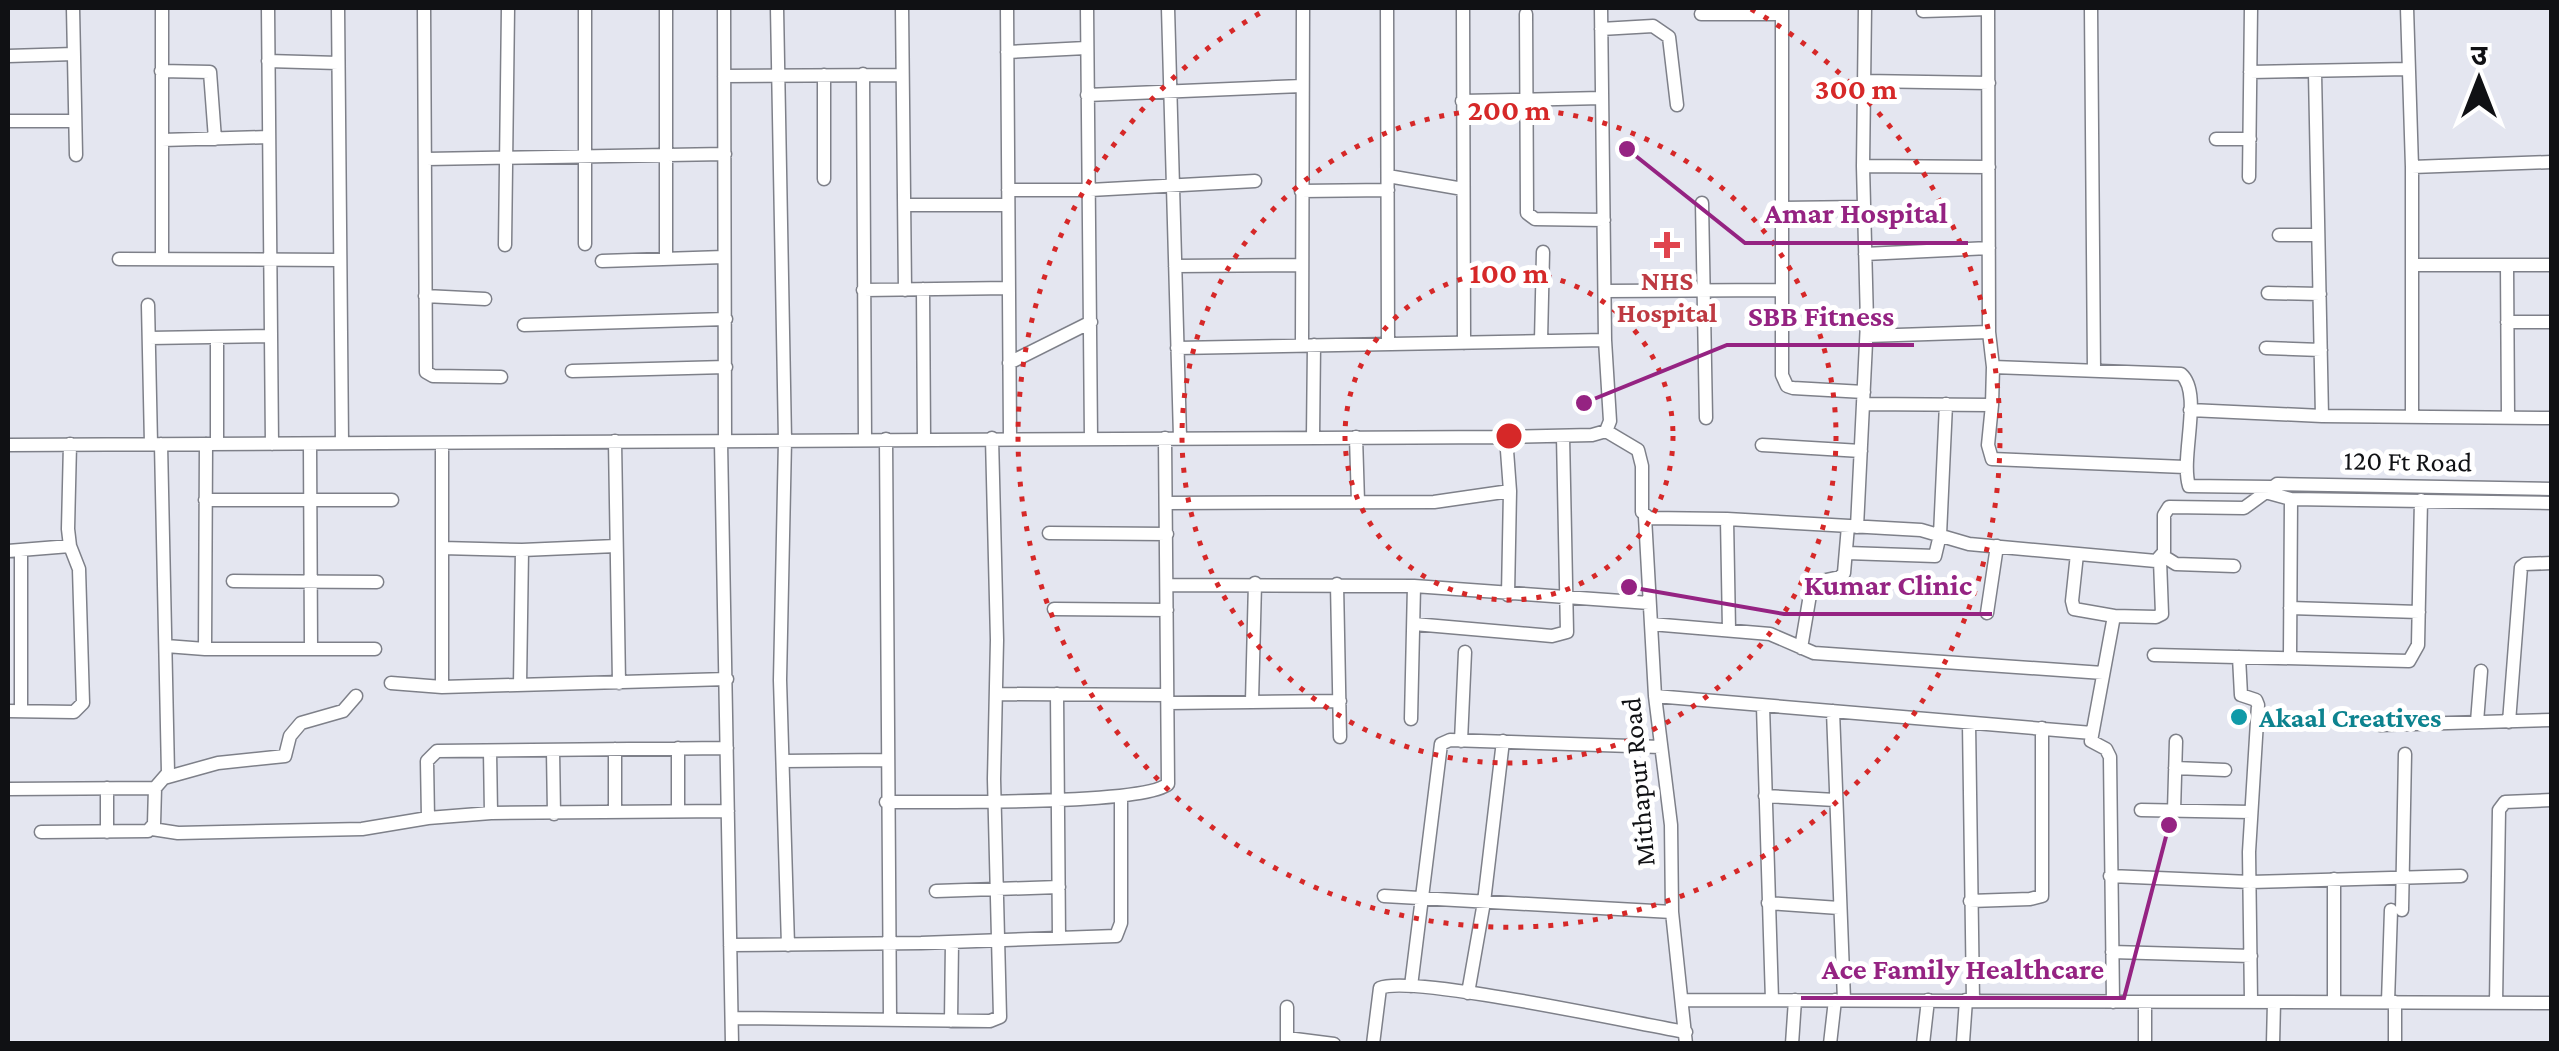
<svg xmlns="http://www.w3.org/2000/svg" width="2559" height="1051" font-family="'Crimson Pro','Noto Sans Devanagari',serif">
<rect width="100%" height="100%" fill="#e4e6f0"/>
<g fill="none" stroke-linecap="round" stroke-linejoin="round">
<defs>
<path id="minor" d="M73,8L76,155
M162,8V259
M268,8L272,444
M338,8L342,443
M424,8L426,372L433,376L501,377
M724,8L725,441
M777,8L785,440L780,680L788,945
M902,8L905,290
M1007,8L1010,438
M1087,8L1091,438
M1168,8L1180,437
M1387,8L1388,344
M1463,8L1464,343
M1601,8L1605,340L1610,421L1606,431
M1782,8V375L1787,386L1793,388L1864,392
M2091,8L2094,370
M2407,8L2412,167V417
M1923,11L1988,9
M1526,14L1527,213L1535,219L1604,220
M1701,14H1782
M1601,29L1653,26L1669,37L1677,105
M1007,52L1086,48
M8,56L74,54
M268,61L338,63
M161,71L210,72L215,139
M2250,72L2408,69
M2315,73L2322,416
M863,74L865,439
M724,76L901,75
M1864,81L1989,83
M1087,95L1302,86
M1462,101L1602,98
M8,121H75
M2216,139H2250
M162,140L268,137
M426,159L725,154
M1863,166L1989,167
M2412,167L2552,162
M1388,176L1463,189
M2249,177L2251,8
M824,179V75
M1008,190H1090L1255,181
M1301,191L1388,190
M1702,203L1706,418
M904,205H1008
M1781,208L1864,207
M2279,235H2318
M585,244V8
M505,245L508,8
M1865,254L1989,248
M666,258V8
M119,259L339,260
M602,261L724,257
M2412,265H2552
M2507,265L2508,417
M1175,266L1301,265
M923,289L924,439
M863,290L1009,288
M1605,291L1782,290
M2268,293L2320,294
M425,296L485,299
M148,305L151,444
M2507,322H2552
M524,325L726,319
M1989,332L1993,367L1992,405
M1867,336L1989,332L1988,8
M149,338L270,336
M1541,341L1543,252
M1302,345L1303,8
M1177,348L1605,340
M2266,348L2321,350
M1009,363L1091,322
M1993,367L2181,374C2203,393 2180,456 2189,486L2271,487
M572,371L726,367
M1863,404L1992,405L1988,445L1992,459L2185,467
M2190,410L2322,416L2552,418
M1313,437L1314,345
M1356,437L1358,502
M1506,437L1510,491L1508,595
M886,439L890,1019
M615,441L619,683
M721,442L732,1044
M217,444V337
M310,444L311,648
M8,445L1506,437L1592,435L1606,431L1638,450L1642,466V512L1649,518L1727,519L1921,530L1969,544L2156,561L2164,552V515L2169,507L2244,508L2277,484L2552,489
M1762,445L1861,451
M2265,492L2291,499L2552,503
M205,500H392
M1166,503L1434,502L1510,491
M1645,517L1655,696L1671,825L1672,912L1686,1044
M1727,519L1729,630
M1857,527L1867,322L1863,166L1865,8
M1049,533L1167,534
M442,548L522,550L616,546
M8,551L70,546
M1847,553L1935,556L1940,535L1946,404
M2077,554L2072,601L2074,609L2114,616
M2163,556L2176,564L2234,566
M233,581L377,582
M1337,584L1340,737
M1168,585L1414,586L1649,603
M2290,608L2419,612
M1054,609L1167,610
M1987,613L1997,546
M1414,624L1552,636L1567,632L1563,436
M1651,624L1770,634L1814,653L2103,673
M166,646L205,649H375
M1801,648L1812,583L1840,577L1844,573L1848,526
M205,649L206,444
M2154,655L2409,661L2418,645L2421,500
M2239,657L2241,695L2256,700L2258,705L2249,852L2251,1001
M2290,657L2291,499
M391,683L442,687L727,679
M520,685L522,550
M442,687V443
M996,694L1167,695
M1057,694L1059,938
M1655,696L2092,733
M1252,701L1255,583
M1168,703L1340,701
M1763,706L1772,1000
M21,710V552
M8,711L74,712L83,703L79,569L70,546L68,529L70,444
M1833,711L1844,1000
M1411,719L1414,586
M2477,722L2481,671
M2509,722L2521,567L2525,564L2552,563
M1969,723L1973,1001
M2380,725L2552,720
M1461,741L1465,652
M615,749V812
M553,750L554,814
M490,751L491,813
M783,761L886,760
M2175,768L2225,770
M164,778L218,763L285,756L290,736L301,723L343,711L356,696
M8,789L155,788L168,773L161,444
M1765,796L1835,800
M886,802C931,802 1144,805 1168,784L1165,438
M2141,810L2251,812
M678,811V748
M2174,811L2176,741
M428,818L427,761L437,751L727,748
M152,829L178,833L362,829L428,818L491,813L728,811
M41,832L148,831L154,824L155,788
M107,832V788
M2110,876L2250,882L2461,876
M2334,879V1002
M936,891L1059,887
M1384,896L1672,912
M1970,901L2030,899L2042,896V728
M1768,903L1839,908
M2402,910L2405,754
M730,945L921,943L1116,936L1121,923V796
M2112,952L2251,956
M1411,986L1441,744L1450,740L1661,747
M1468,993L1484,902L1503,741
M1682,1000L2552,1003
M2113,1002L2110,757L2106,749L2091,741L2114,616L2156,617L2162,614L2160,560
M2145,1002V1044
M2388,1002L2391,910
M2496,1003L2499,810L2505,802L2552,800
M732,1018L990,1021L1000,1017L994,779L997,640L992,438
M951,1021L952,942
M1287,1038L1334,1044
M1963,1042L1966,1000
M1287,1044V1007
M1373,1044L1380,988C1411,974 1638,1024 1686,1032
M1792,1044L1795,1000
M1830,1044L1835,1000
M1923,1044L1928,1000
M2273,1044L2274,1002
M2395,1044V1002"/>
</defs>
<!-- minor casing -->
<use href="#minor" stroke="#7e8089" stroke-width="15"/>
<!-- minor -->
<use href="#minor" stroke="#fff" stroke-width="12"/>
</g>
<!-- distance rings -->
<g fill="none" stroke="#d62828" stroke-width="5" stroke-dasharray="5 10">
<circle cx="1509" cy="436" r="164"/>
<circle cx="1509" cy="436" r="327"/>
<path d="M1751 9A491 491 0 1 1 1267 9"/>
</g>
<!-- markers -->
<path fill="#e0444e" stroke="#fff" stroke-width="4" d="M1662 230h10v10h10v10h-10v10h-10v-10h-10v-10h10z"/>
<circle fill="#0f9aa8" stroke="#fff" stroke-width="4" cx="2239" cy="717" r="10"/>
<g text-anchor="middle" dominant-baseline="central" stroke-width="10" stroke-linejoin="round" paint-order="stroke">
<!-- health labels -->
<g font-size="28" font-weight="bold" fill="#be3a42" stroke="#fff">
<text x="1667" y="280">NHS<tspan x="1667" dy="32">Hospital</tspan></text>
</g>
<!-- street labels -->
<g font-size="28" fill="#101114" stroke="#fff">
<text transform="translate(2408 461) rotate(1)">120 Ft Road</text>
<text transform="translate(1638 782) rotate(-95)">Mithapur Road</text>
</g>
<!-- culture labels -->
<g font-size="28" font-weight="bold" fill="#0d838f" stroke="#fff" text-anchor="start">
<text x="2259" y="717">Akaal Creatives</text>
</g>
</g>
<circle cx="1509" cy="436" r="15" fill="#d62828" stroke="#fff" stroke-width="5"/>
<g font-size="30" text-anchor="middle" font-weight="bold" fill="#d62828" stroke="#fff" stroke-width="10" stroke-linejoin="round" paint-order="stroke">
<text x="1856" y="99">300 m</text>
<text x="1509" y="120">200 m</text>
<text x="1509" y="283">100 m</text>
</g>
<!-- callouts -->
<path fill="none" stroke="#952382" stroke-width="4" d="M1627 149L1745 243H1968M1584 403L1727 345H1914M1629 587L1784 614H1992M2169 825L2124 998H1801"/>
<g fill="#952382" stroke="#fff" stroke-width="4">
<circle cx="1627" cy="149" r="10"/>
<circle cx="1584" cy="403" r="10"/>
<circle cx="1629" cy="587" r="10"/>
<circle cx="2169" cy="825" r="10"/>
</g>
<g font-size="30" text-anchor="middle" font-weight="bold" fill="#952382" stroke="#fff" stroke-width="10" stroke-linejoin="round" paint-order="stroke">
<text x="1856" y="223">Amar Hospital</text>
<text x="1821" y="326">SBB Fitness</text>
<text x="1888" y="595">Kumar Clinic</text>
<text x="1963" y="979">Ace Family Healthcare</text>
</g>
<!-- border -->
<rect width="2559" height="1051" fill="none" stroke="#101114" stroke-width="20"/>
<!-- north arrow -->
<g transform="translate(2479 80)" stroke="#ffffff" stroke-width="8" paint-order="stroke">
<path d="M0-8L18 38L0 25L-18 38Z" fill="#101114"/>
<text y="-15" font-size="28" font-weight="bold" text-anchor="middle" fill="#101114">उ</text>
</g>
</svg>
